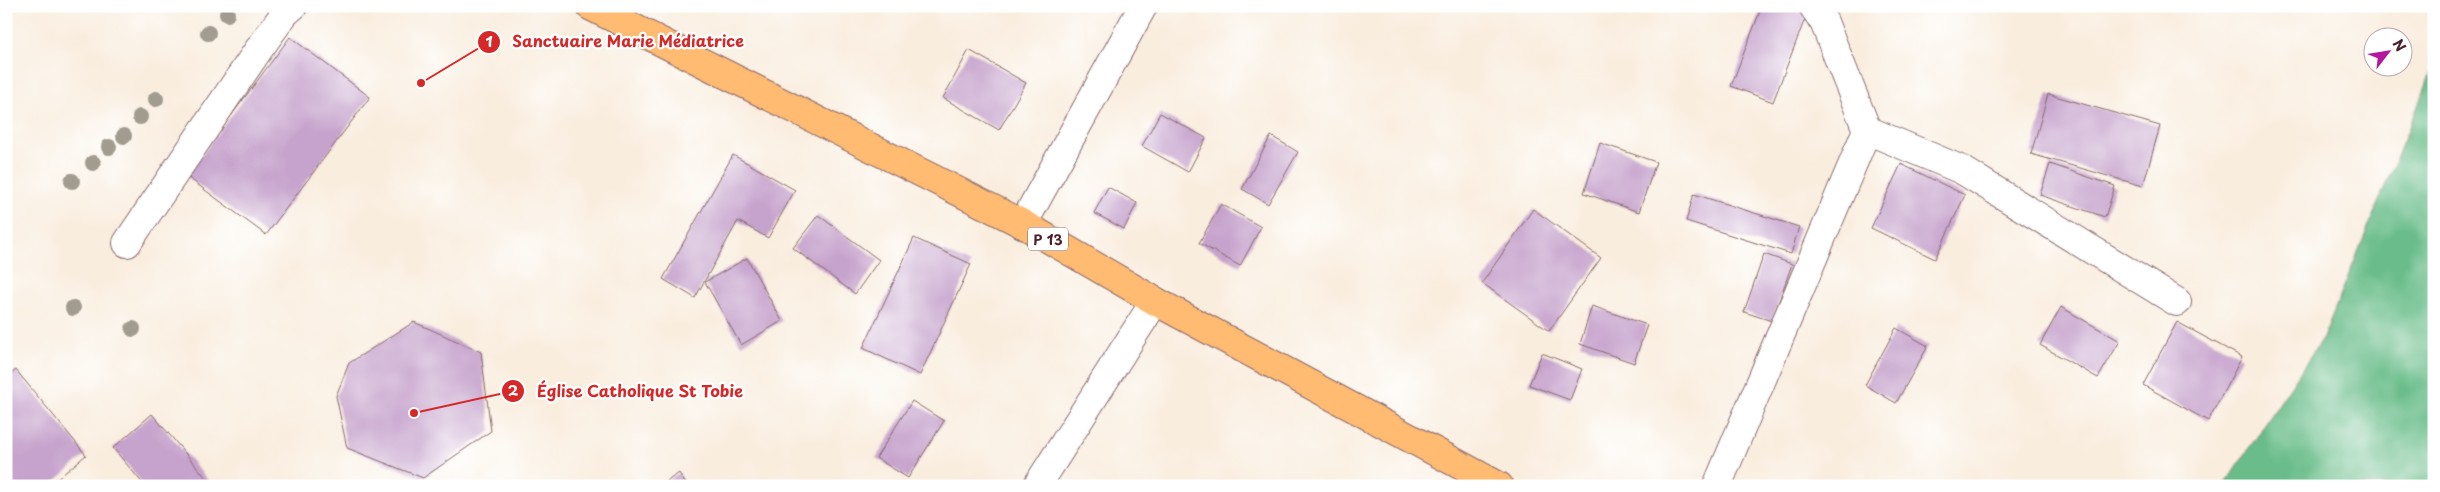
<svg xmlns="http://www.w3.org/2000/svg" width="2440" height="492" font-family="'Playpen Sans',sans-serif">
<rect width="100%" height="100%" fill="#fff"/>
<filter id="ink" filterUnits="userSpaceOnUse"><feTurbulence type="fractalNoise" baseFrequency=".02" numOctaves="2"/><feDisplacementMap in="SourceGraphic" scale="10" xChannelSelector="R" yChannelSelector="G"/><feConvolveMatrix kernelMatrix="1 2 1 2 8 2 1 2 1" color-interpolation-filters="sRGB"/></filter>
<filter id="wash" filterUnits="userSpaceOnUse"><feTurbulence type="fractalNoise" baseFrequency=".0096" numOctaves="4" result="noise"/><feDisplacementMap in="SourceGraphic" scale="20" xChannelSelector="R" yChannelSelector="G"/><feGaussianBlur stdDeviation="1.12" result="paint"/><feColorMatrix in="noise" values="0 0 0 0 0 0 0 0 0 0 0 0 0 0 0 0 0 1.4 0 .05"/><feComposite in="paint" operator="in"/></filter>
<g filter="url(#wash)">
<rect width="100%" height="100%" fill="#f9edde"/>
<!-- forest -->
<path fill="#6bbd8a" stroke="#5a6e5a" d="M2434,66V486H2224L2323,338Z"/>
<g id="blocks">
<!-- building -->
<path fill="#c6a3cc" d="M1762,6H1797L1808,11L1773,102L1731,86Z
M290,37L370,97L266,235L186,176Z
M969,50L1026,83L999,130L943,98Z
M2048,94L2160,126L2143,186L2031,154Z
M1160,113L1206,138L1188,172L1142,146Z
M1271,136L1298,152L1268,204L1242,189Z
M1600,143L1656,162L1639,212L1584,193Z
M733,155L795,190L768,238L738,221L695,298L663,279Z
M1901,164L1965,195L1935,259L1871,228Z
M2050,164L2115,186L2105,217L2040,195Z
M1108,187L1137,203L1124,229L1094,213Z
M1694,194L1799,227L1791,254L1686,221Z
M1221,204L1261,227L1240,266L1199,243Z
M1533,209L1601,258L1549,331L1482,283Z
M818,215L879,260L855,294L793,248Z
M914,238L971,264L920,375L863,348Z
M1764,254L1792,264L1772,321L1744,312Z
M747,258L782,321L741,345L705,282Z
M1592,306L1647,325L1634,363L1580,344Z
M2061,307L2120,341L2098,378L2040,345Z
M414,322L481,352L491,431L423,478L347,448L336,396L349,363Z
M2177,322L2242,357L2208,421L2143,385Z
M1896,328L1928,346L1896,403L1865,385Z
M1542,353L1582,369L1570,400L1529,385Z
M16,370L86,455L49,486H14L6,476V378Z
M912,401L944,421L908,478L876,458Z
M152,414L208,480L201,486H145L113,448Z
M679,473L687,486H660Z"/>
</g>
</g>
<g filter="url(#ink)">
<use href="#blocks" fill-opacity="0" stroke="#87676a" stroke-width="1"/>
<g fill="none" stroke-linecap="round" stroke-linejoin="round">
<defs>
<path id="minor" d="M1867,130L1962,170L2177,302
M1023,224L1143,6
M127,243L259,49L285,13L293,6
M1037,486L1155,301
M1717,486L1867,130L1824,22L1813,6"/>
<path id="major" d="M590,6L1023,224L1155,301L1499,486"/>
</defs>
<!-- minor casing -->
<use href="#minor" stroke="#87676a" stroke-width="30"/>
<!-- major casing -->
<use href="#major" stroke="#87676a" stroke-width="30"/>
<!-- minor -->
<use href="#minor" stroke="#fff" stroke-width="28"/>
<!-- major -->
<use href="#major" stroke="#ffbb71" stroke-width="28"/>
</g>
<!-- trees -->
<g fill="#a29b8f">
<circle cx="227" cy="14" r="8"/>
<circle cx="208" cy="33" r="8"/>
<circle cx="156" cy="99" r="8"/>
<circle cx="140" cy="117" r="8"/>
<circle cx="124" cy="136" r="8"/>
<circle cx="109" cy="147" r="8"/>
<circle cx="93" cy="163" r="8"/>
<circle cx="72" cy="181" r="8"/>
<circle cx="73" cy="308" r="8"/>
<circle cx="133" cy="329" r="8"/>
</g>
</g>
<g text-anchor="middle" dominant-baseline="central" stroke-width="4.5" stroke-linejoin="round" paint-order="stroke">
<!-- shield labels -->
<rect fill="#fff" stroke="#80626b" stroke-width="1" x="1028" y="227.5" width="40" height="23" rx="4"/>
<g font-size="14" font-weight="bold" fill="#4a1f2b">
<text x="1048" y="239">P 13</text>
</g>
</g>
<!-- callouts -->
<path fill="none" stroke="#d62828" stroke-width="2" d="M421 83L489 42M414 413L513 391"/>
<g fill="#d62828" stroke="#fff" stroke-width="2">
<circle cx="421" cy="83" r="5"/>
<circle cx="414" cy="413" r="5"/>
<circle cx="489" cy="42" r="12"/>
<circle cx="513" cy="391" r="12"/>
</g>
<g font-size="15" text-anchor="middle" font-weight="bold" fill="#fff">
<text x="489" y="47">1</text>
<text x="513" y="396">2</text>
</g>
<g font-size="16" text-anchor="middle" font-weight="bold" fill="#d62828" stroke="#fff" stroke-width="4.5" stroke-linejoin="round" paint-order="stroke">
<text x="628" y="47">Sanctuaire Marie Médiatrice</text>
<text x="640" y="397">Église Catholique St Tobie</text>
</g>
<!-- margin -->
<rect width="2440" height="492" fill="none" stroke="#fff" stroke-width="25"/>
<!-- north arrow -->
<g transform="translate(2388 52) rotate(59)"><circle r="24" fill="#ffffff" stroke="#b7a5aa"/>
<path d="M0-4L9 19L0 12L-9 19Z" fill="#b5179e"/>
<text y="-8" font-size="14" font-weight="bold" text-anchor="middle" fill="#4a1f2b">N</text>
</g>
</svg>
